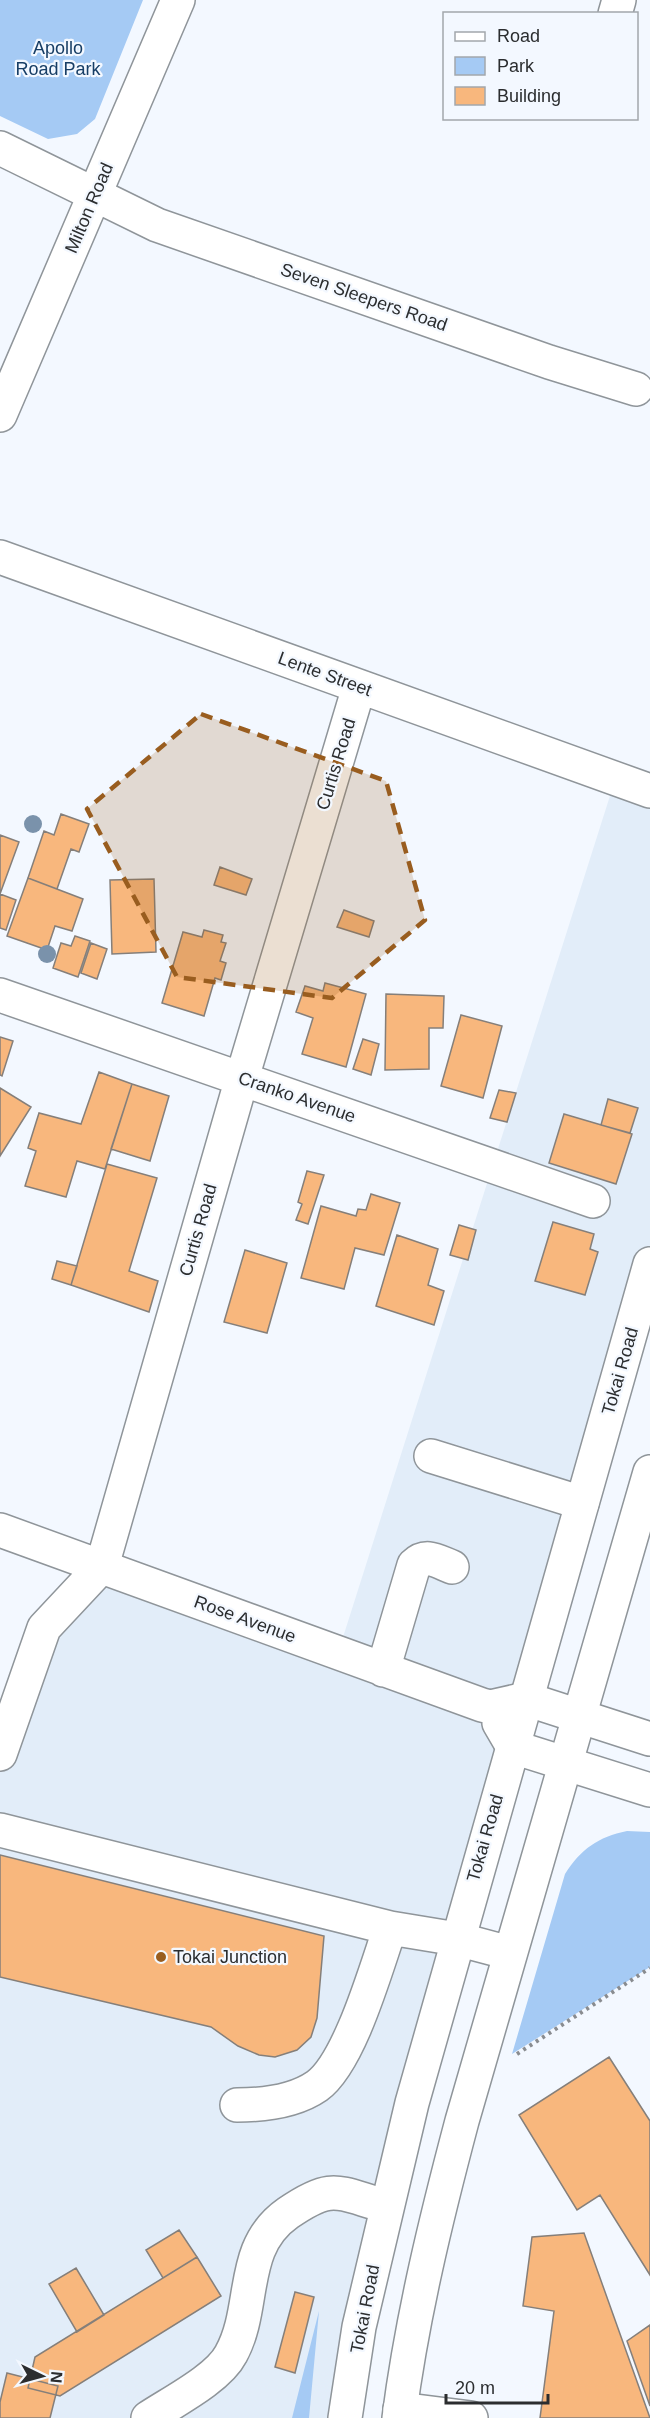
<svg xmlns="http://www.w3.org/2000/svg" width="650" height="2418" font-family="Helvetica,sans-serif">
<rect width="100%" height="100%" fill="#f3f8ff"/>
<!-- built -->
<path fill="#e2edf9" d="M615,780L650,791V1264L345,2418H0V1754L44,1628L102,1566L338,1653Z"/>
<!-- green -->
<path fill="#a5caf4" d="M0,0H143L95,119L77,134L48,139L0,116Z
M627,1831L650,1832V1967L512,2054L565,1874C581,1849 598,1837 627,1831Z
M319,2311L309,2418H292Z"/>
<!-- building -->
<path fill="#f8b77d" stroke="#857f7a" stroke-width="1.5" d="M61,814L89,824L79,852L71,849L57,889L28,878L44,831L54,835Z
M0,835L19,842L0,894L16,900L6,930L0,928Z
M220,867L252,879L246,895L214,885Z
M28,878L83,899L72,931L55,926L47,950L7,936Z
M154,879L156,952L112,954L110,880Z
M344,910L374,921L369,937L337,927Z
M204,930L223,935L221,942L226,943L220,961L226,963L221,980L215,978L204,1016L162,1003L183,932L202,937Z
M75,936L90,941L78,977L53,968L61,943L71,946Z
M91,943L107,949L97,979L81,973Z
M325,983L366,994L346,1067L302,1054L313,1018L296,1012L305,986L323,991Z
M386,994L444,996L443,1028H429V1069L385,1070Z
M461,1015L502,1026L483,1098L441,1086Z
M0,1037L13,1041L2,1076L0,1075Z
M363,1039L379,1044L371,1075L353,1069Z
M99,1072L132,1084L105,1169L77,1161L66,1197L25,1186L36,1151L28,1148L39,1113L81,1124Z
M132,1084L169,1096L150,1161L111,1149Z
M0,1088L31,1107L0,1156Z
M499,1090L516,1093L507,1122L490,1118Z
M608,1099L638,1108L630,1133L601,1125Z
M564,1114L632,1134L616,1184L549,1163Z
M107,1164L157,1178L129,1271L158,1281L149,1312L71,1285Z
M307,1171L324,1175L308,1224L296,1220L302,1204L298,1202Z
M371,1194L400,1203L384,1255L355,1248L344,1289L301,1278L321,1206L356,1216L358,1209L366,1210Z
M553,1222L594,1234L590,1249L598,1252L585,1295L535,1281Z
M459,1225L476,1230L468,1260L450,1255Z
M397,1235L438,1249L428,1285L444,1291L434,1325L376,1306Z
M245,1250L287,1263L267,1333L224,1322Z
M57,1261L77,1266L71,1285L52,1279Z
M0,1855L324,1936L317,2018L311,2037L297,2050L275,2057L259,2055L238,2046L211,2027L0,1977Z
M609,2057L650,2121V2275L600,2195L577,2210L519,2115Z
M179,2230L197,2257L163,2278L146,2250Z
M584,2233L650,2418H540L554,2311L523,2306L532,2237Z
M197,2257L221,2296L60,2396L28,2388L35,2357Z
M76,2268L104,2315L77,2332L49,2284Z
M295,2292L314,2297L295,2373L275,2367Z
M650,2325V2406L627,2341Z
M7,2373L58,2386L50,2418H0V2402Z"/>
<g fill="none" stroke-linecap="round" stroke-linejoin="round">
<defs>
<path id="minor" d="M615,14L619,0
M0,148L157,225L549,362L636,389
M0,415L178,0
M0,557L650,791
M0,995L593,1201
M431,1456L582,1503
M0,1530L482,1705L490,1707L526,1699L650,1739
M383,1670L414,1565C426,1553 437,1561 452,1567
M499,1723L513,1747L650,1790
M0,1754L44,1628L102,1566L242,1078L359,687
M0,1830L390,1928L457,1939L510,1953
M237,2105C264,2105 294,2102 317,2086C350,2062 376,1968 390,1928
M400,2409L471,2418
M148,2418C172,2402 218,2379 231,2354C257,2307 238,2248 288,2213C333,2182 337,2193 386,2206"/>
<path id="major" d="M345,2418L359,2327L412,2103L650,1264
M399,2418C412,2317 436,2219 462,2121L650,1472"/>
</defs>
<!-- minor casing -->
<use href="#minor" stroke="#8f959a" stroke-width="36"/>
<!-- major casing -->
<use href="#major" stroke="#8f959a" stroke-width="36"/>
<!-- path -->
<path stroke="#898c90" stroke-width="4" stroke-dasharray="3 4.5" stroke-linecap="butt" d="M517,2054L650,1968"/>
<!-- minor -->
<use href="#minor" stroke="#fff" stroke-width="33"/>
<!-- major -->
<use href="#major" stroke="#fff" stroke-width="33"/>
</g>
<!-- trees -->
<g fill="#7a92ab">
<circle cx="33" cy="824" r="9"/>
<circle cx="47" cy="954" r="9"/>
</g>
<!-- marked area -->
<path fill="#995d1f" fill-opacity="0.2" stroke="#995d1f" stroke-width="4.5" stroke-dasharray="12 8" stroke-linejoin="round" d="M201,714L386,781L425,920L332,998L177,977L87,809Z"/>
<!-- markers -->
<circle fill="#995d1f" stroke="#f3f8ff" stroke-width="2" cx="161" cy="1957" r="6"/>
<g text-anchor="middle" dominant-baseline="central" stroke-width="4.5" stroke-linejoin="round" paint-order="stroke">
<!-- park labels -->
<g font-size="18" fill="#173e66" stroke="#f3f8ff">
<text x="58" y="48">Apollo<tspan x="58" dy="21">Road Park</tspan></text>
</g>
<!-- street labels -->
<g font-size="18" fill="#2b2d2f" stroke="#f3f8ff">
<text transform="translate(89 208) rotate(-67)">Milton Road</text>
<text transform="translate(364 297) rotate(19)">Seven Sleepers Road</text>
<text transform="translate(325 674) rotate(20)">Lente Street</text>
<text transform="translate(336 764) rotate(-73)">Curtis Road</text>
<text transform="translate(297 1097) rotate(19)">Cranko Avenue</text>
<text transform="translate(198 1230) rotate(-74)">Curtis Road</text>
<text transform="translate(620 1371) rotate(-74)">Tokai Road</text>
<text transform="translate(245 1619) rotate(20)">Rose Avenue</text>
<text transform="translate(485 1838) rotate(-74)">Tokai Road</text>
<text transform="translate(365 2309) rotate(-79)">Tokai Road</text>
</g>
<!-- poi labels -->
<g font-size="18" fill="#2b2d2f" stroke="#f3f8ff" text-anchor="start">
<text x="173" y="1957">Tokai Junction</text>
</g>
</g>
<!-- legend -->
<rect x="443" y="12" width="195" height="108" fill="#f3f8ff" stroke="#a3a7ac" stroke-width="1.5"/>
<rect x="455" y="32" width="30" height="9" fill="#ffffff" stroke="#a3a7ac" stroke-width="1.5"/>
<text x="497" y="42" font-size="18" fill="#2b2d2f">Road</text>
<rect x="455" y="57" width="30" height="18" fill="#a5caf4" stroke="#a3a7ac" stroke-width="1.5"/>
<text x="497" y="72" font-size="18" fill="#2b2d2f">Park</text>
<rect x="455" y="87" width="30" height="18" fill="#f8b77d" stroke="#a3a7ac" stroke-width="1.5"/>
<text x="497" y="102" font-size="18" fill="#2b2d2f">Building</text>
<!-- north arrow -->
<g transform="translate(42 2376) rotate(95)" stroke="#f3f8ff" stroke-width="4.5" paint-order="stroke">
<path d="M0-4.5L10 22L0 15L-10 22Z" fill="#2b2d2f"/>
<text y="-9" font-size="16" font-weight="bold" text-anchor="middle" fill="#2b2d2f">N</text>
</g>
<!-- scale -->
<path d="M446 2394v9h102v-9" fill="none" stroke="#2b2d2f" stroke-width="3"/>
<text x="455" y="2394" font-size="18" fill="#2b2d2f" stroke="#f3f8ff" stroke-width="4.5" paint-order="stroke">20 m</text>
</svg>
